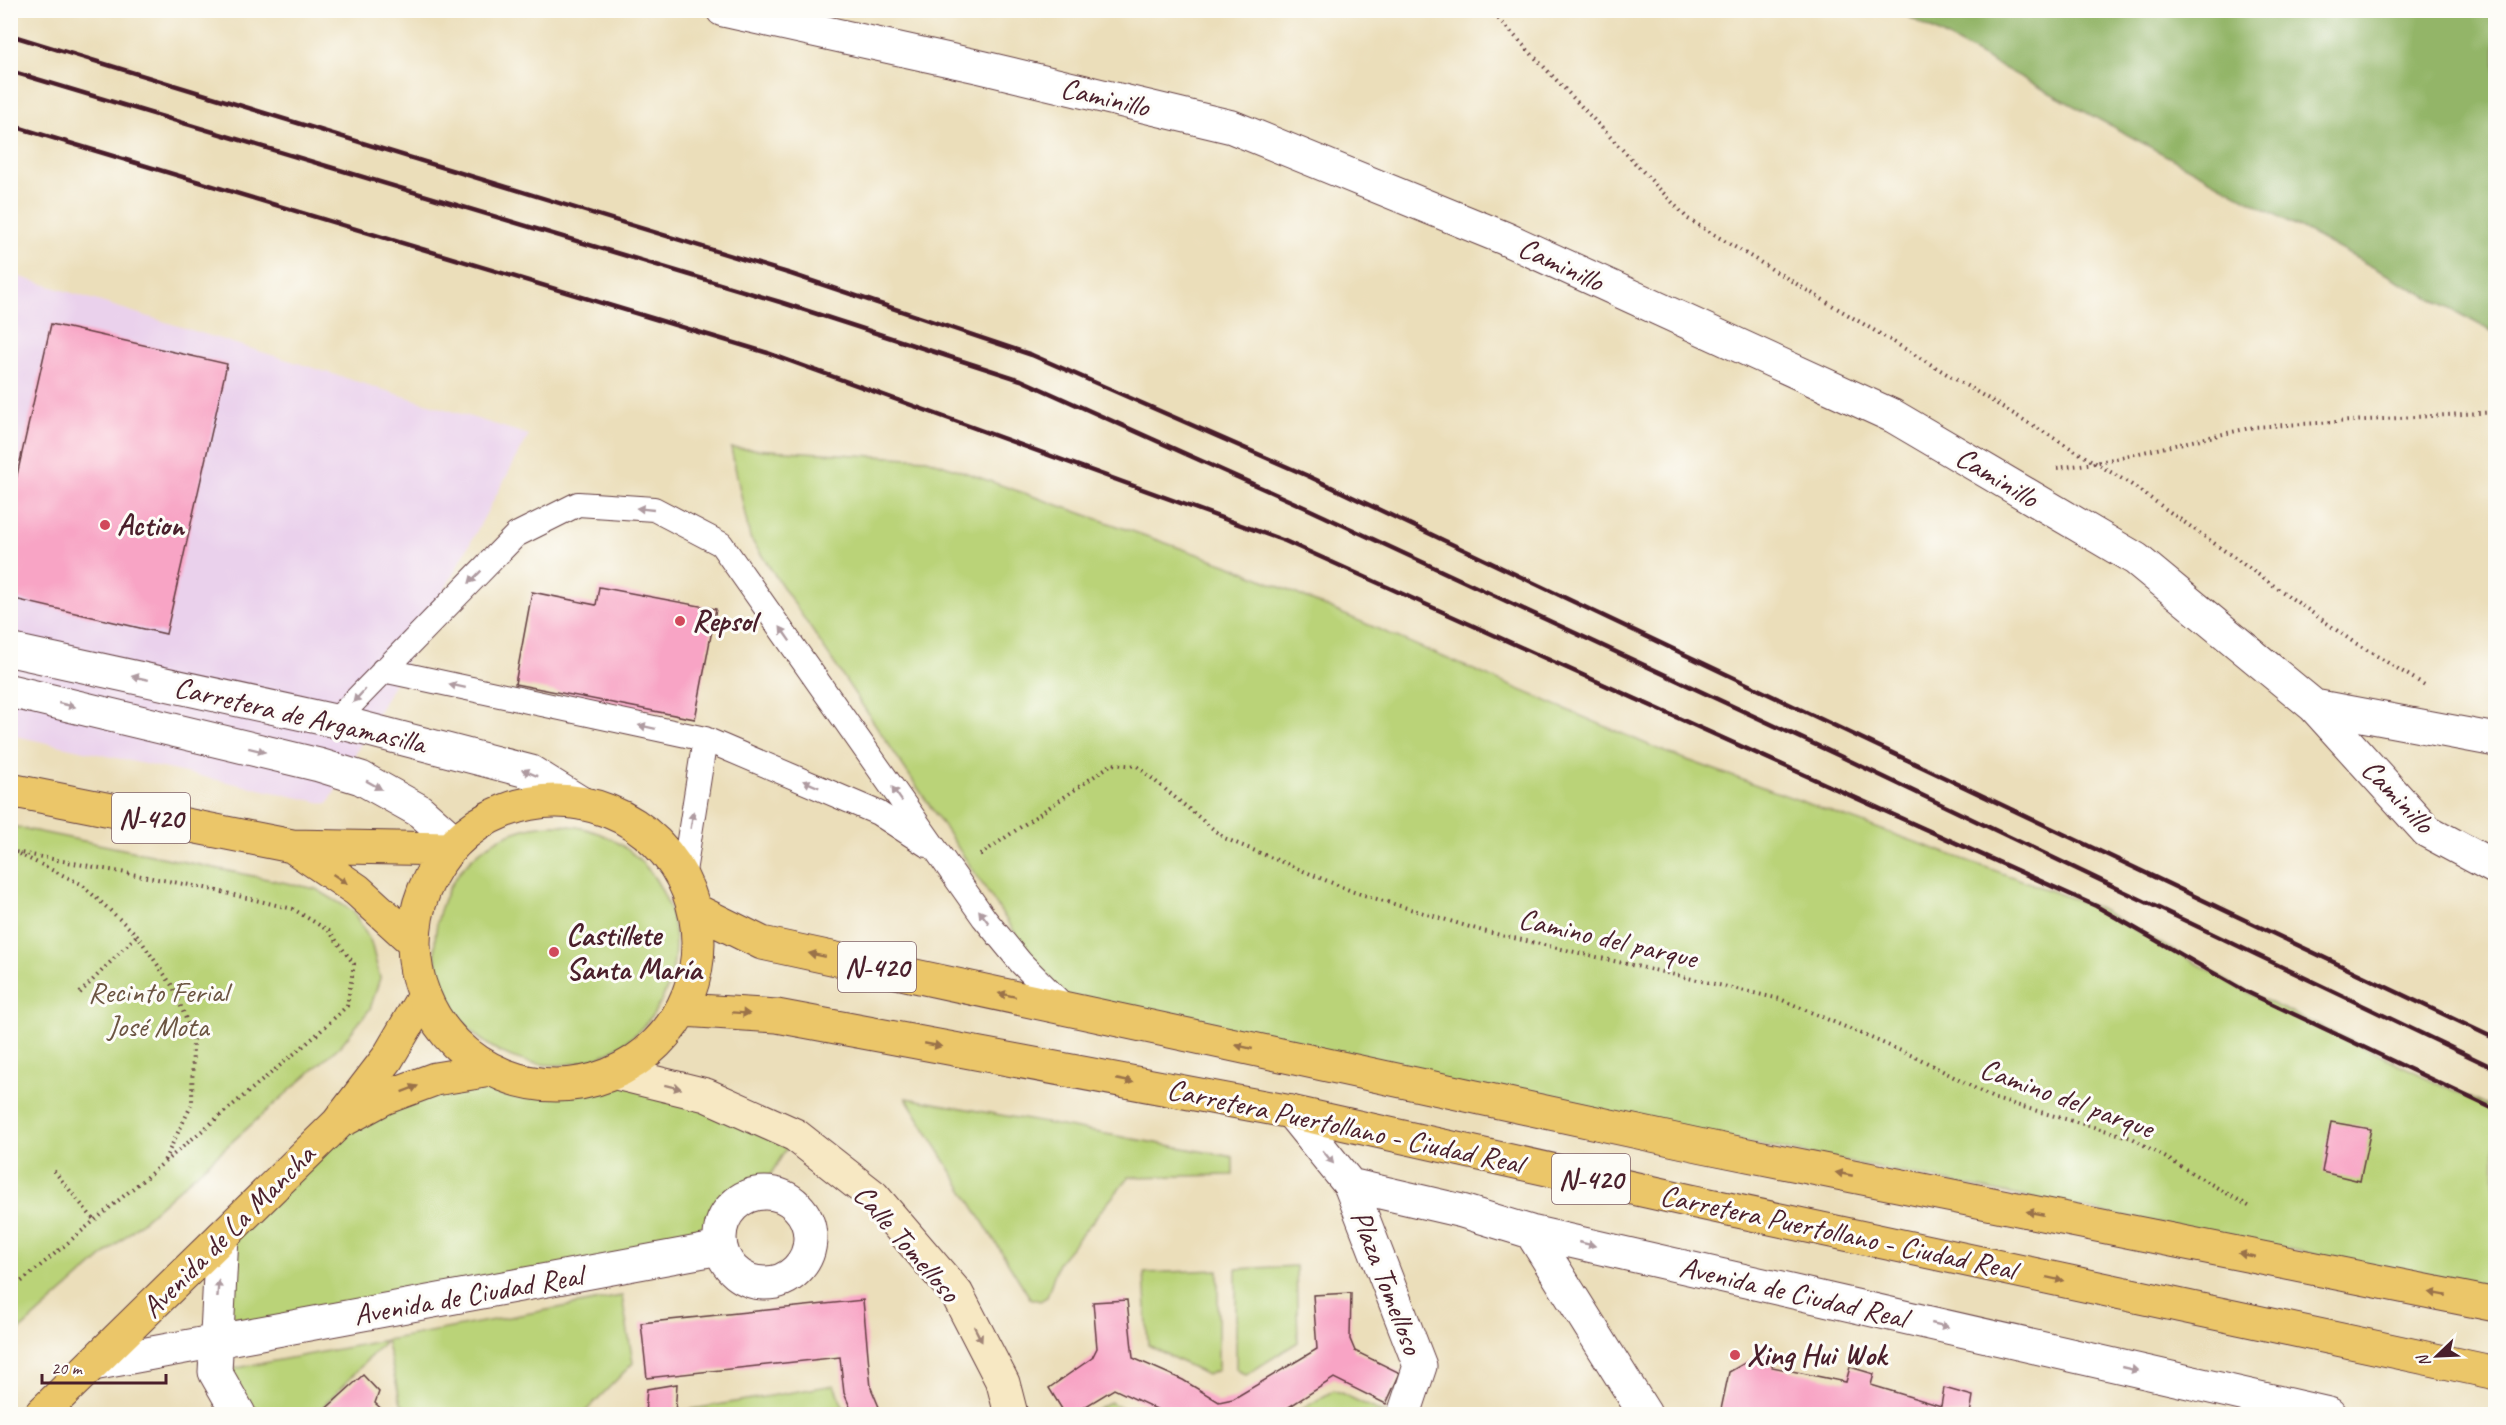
<svg xmlns="http://www.w3.org/2000/svg" width="2506" height="1425" font-family="Caveat,sans-serif">
<rect width="100%" height="100%" fill="#fdfcf7"/>
<filter id="ink" filterUnits="userSpaceOnUse"><feTurbulence type="fractalNoise" baseFrequency=".0167" numOctaves="2"/><feDisplacementMap in="SourceGraphic" scale="12" xChannelSelector="R" yChannelSelector="G"/><feConvolveMatrix kernelMatrix="1 2 1 2 8 2 1 2 1" color-interpolation-filters="sRGB"/></filter>
<filter id="wash" filterUnits="userSpaceOnUse"><feTurbulence type="fractalNoise" baseFrequency=".008" numOctaves="4" result="noise"/><feDisplacementMap in="SourceGraphic" scale="24" xChannelSelector="R" yChannelSelector="G"/><feGaussianBlur stdDeviation="1.35" result="paint"/><feColorMatrix in="noise" values="0 0 0 0 0 0 0 0 0 0 0 0 0 0 0 0 0 1.4 0 .05"/><feComposite in="paint" operator="in"/></filter>
<g filter="url(#wash)">
<rect width="100%" height="100%" fill="#ebdeba"/>
<!-- built -->
<path fill="#ead1ec" d="M11,274L529,435L328,804L11,735Z"/>
<!-- green -->
<path fill="#bad378" stroke="#827952" stroke-width="1.5" d="M731,448L927,459L1231,566L1665,752L2096,907L2245,991L2495,1110V1290L1065,1007L750,538Z
M435 945a120 120 0 1 1 240 0a120 120 0 1 1-240 0Z
M11,826L316,889L353,911L371,942L380,978L370,1009L341,1045L11,1338Z
M491,1070L521,1082L554,1086L586,1083L616,1073L795,1135L759,1193C735,1200 721,1214 720,1239L215,1341L222,1237L338,1123Z
M906,1098L1233,1157V1175L1129,1177L1058,1263L1047,1297L1040,1301L1030,1298Z
M1296,1266L1298,1342L1246,1375L1236,1369V1269Z
M1218,1270V1370L1207,1375L1148,1345L1144,1273Z
M622,1296L633,1363L583,1414H414L401,1403L386,1340L316,1414H239L215,1372Z
M834,1385L846,1414H680L682,1411Z
M1334,1390L1386,1414H1387H1294Z
M1110,1402L1134,1414H1090Z"/>
<!-- forest -->
<path fill="#93b568" stroke="#6e6a4a" stroke-width="1.5" d="M1898,11H2495V333Z"/>
<g id="blocks">
<!-- building -->
<path fill="#f8a4c5" d="M51,324L227,364L166,634L10,598V506Z
M599,587L716,609L695,719L515,684L532,592L596,605Z
M2331,1122L2371,1129L2360,1181L2322,1172Z
M1351,1293L1350,1339L1355,1351L1400,1373L1386,1404L1334,1378L1278,1414H1167L1114,1389L1073,1414H1065L1049,1388L1092,1358L1097,1348L1093,1302L1127,1300L1133,1358L1183,1380L1219,1402L1233,1399L1317,1349L1313,1295Z
M863,1300L871,1388L882,1414H853L844,1393L840,1357L647,1378L641,1323Z
M1771,1348L1772,1367L1846,1382L1850,1367L1874,1374L1871,1385L1941,1406L1944,1388L1973,1396L1970,1414H1720L1729,1372Z
M363,1375L379,1392L375,1403L387,1414H320Z
M677,1384L675,1414H645L647,1389Z"/>
</g>
</g>
<g filter="url(#ink)">
<use href="#blocks" fill-opacity="0" stroke="#623c40" stroke-width="1.5"/>
<g fill="none" stroke-linecap="round" stroke-linejoin="round">
<defs>
<path id="service" d="M383,670L705,739L878,813L927,845
M335,721L516,535L578,504L654,509L721,544L984,918L1021,963L1065,1007
M683,878L705,739"/>
<path id="minor" d="M723,10L981,67L1232,127L1504,238L1893,416L2136,559L2314,706L2496,740
M10,650L335,721L531,772L581,803
M10,691L319,765L361,778L420,811L455,842
M2314,706L2427,831L2496,868
M1291,1112L1350,1185L1462,1211L1531,1232L2329,1414
M1350,1185L1420,1366L1404,1414
M720 1238a45 45 0 1 1 90 0a45 45 0 1 1-90 0Z
M1531,1232L1645,1414
M222,1237L215,1372L239,1414
M93,1364L720,1248"/>
<path id="secondary" d="M616,1073L706,1095L795,1135L873,1196L957,1294L1003,1383L1011,1414"/>
<path id="primary" d="M347,1118L384,1098L435,1079L491,1070
M41,1414L338,1123L387,1059L424,996"/>
<path id="trunk" d="M10,790L292,846L449,849
M414 943a142 142 0 1 1 284 0a142 142 0 1 1-284 0Z
M292,846L357,890L414,942
M695,910L762,943L1703,1146L2496,1305
M683,1010L777,1016L1291,1112L1691,1201L2496,1373"/>
</defs>
<!-- service casing -->
<use href="#service" stroke="#623c40" stroke-width="26"/>
<!-- minor casing -->
<use href="#minor" stroke="#623c40" stroke-width="35"/>
<!-- secondary casing -->
<use href="#secondary" stroke="#623c40" stroke-width="35"/>
<!-- primary casing -->
<use href="#primary" stroke="#623c40" stroke-width="35"/>
<!-- trunk casing -->
<use href="#trunk" stroke="#623c40" stroke-width="35"/>
<!-- path -->
<path stroke="#623c40" stroke-width="4" stroke-dasharray="1.5 4.5" stroke-linecap="butt" d="M1490,10L1688,219L2129,483L2352,641L2428,687
M2057,468L2095,463L2254,427L2496,412
M10,851L205,888L293,909L329,931L354,964L347,1006L313,1038L10,1291
M19,854L81,884L137,935L173,987L193,1036L192,1104L163,1163
M980,855L1112,764L1137,766L1224,838L1354,892L1483,931L1780,999L1920,1059L1995,1099L2132,1138L2252,1208
M80,993L137,935
M54,1171L95,1221"/>
<!-- service -->
<use href="#service" stroke="#fff" stroke-width="24"/>
<!-- minor -->
<use href="#minor" stroke="#fff" stroke-width="33"/>
<!-- secondary -->
<use href="#secondary" stroke="#f7e8c3" stroke-width="33"/>
<!-- primary -->
<use href="#primary" stroke="#ebc669" stroke-width="33"/>
<!-- trunk -->
<use href="#trunk" stroke="#ebc669" stroke-width="33"/>
<!-- rail -->
<path stroke="#4a1f2b" stroke-width="4.5" d="M10,35L791,274L1032,355L1308,476L2496,1039
M10,71L780,302L1021,380L1304,507L1844,758L2496,1069
M10,125L768,353L1285,541L2096,906L2245,991L2496,1110"/>
</g>
<!-- one-way arrows -->
<defs><path id="oneway-solid" d="M-6-.8H1V-3.2L6.5 0L1 3.2V.8H-6Z" transform="scale(1.5)"/></defs>
<g fill="#ae9aa0">
<use href="#oneway-solid" transform="translate(645 509) rotate(-174)"/>
<use href="#oneway-solid" transform="translate(475 577) rotate(135)"/>
<use href="#oneway-solid" transform="translate(785 634) rotate(-125)"/>
<use href="#oneway-solid" transform="translate(140 678) rotate(-168)"/>
<use href="#oneway-solid" transform="translate(457 686) rotate(-168)"/>
<use href="#oneway-solid" transform="translate(359 696) rotate(133)"/>
<use href="#oneway-solid" transform="translate(67 705) rotate(13)"/>
<use href="#oneway-solid" transform="translate(647 727) rotate(-168)"/>
<use href="#oneway-solid" transform="translate(257 750) rotate(14)"/>
<use href="#oneway-solid" transform="translate(530 773) rotate(-157)"/>
<use href="#oneway-solid" transform="translate(811 784) rotate(-157)"/>
<use href="#oneway-solid" transform="translate(374 785) rotate(29)"/>
<use href="#oneway-solid" transform="translate(897 794) rotate(-125)"/>
<use href="#oneway-solid" transform="translate(692 820) rotate(-81)"/>
<use href="#oneway-solid" transform="translate(984 917) rotate(-127)"/>
<use href="#oneway-solid" transform="translate(1328 1157) rotate(51)"/>
<use href="#oneway-solid" transform="translate(1587 1244) rotate(13)"/>
<use href="#oneway-solid" transform="translate(218 1289) rotate(-86)"/>
<use href="#oneway-solid" transform="translate(1940 1325) rotate(13)"/>
<use href="#oneway-solid" transform="translate(2130 1369) rotate(13)"/>
</g>
<g fill="#9a724a">
<use href="#oneway-solid" transform="translate(340 879) rotate(34)"/>
<use href="#oneway-solid" transform="translate(817 955) rotate(-168)"/>
<use href="#oneway-solid" transform="translate(1007 995) rotate(-168)"/>
<use href="#oneway-solid" transform="translate(741 1013) rotate(4)"/>
<use href="#oneway-solid" transform="translate(933 1045) rotate(11)"/>
<use href="#oneway-solid" transform="translate(1244 1047) rotate(-167)"/>
<use href="#oneway-solid" transform="translate(1125 1081) rotate(11)"/>
<use href="#oneway-solid" transform="translate(410 1089) rotate(-21)"/>
<use href="#oneway-solid" transform="translate(1844 1174) rotate(-169)"/>
<use href="#oneway-solid" transform="translate(2035 1213) rotate(-169)"/>
<use href="#oneway-solid" transform="translate(2247 1255) rotate(-169)"/>
<use href="#oneway-solid" transform="translate(2055 1279) rotate(12)"/>
<use href="#oneway-solid" transform="translate(2438 1294) rotate(-169)"/>
</g>
<g fill="#a08477">
<use href="#oneway-solid" transform="translate(673 1087) rotate(14)"/>
<use href="#oneway-solid" transform="translate(978 1334) rotate(63)"/>
</g>
</g>
<!-- markers -->
<g fill="#d1495b" stroke="#fdfcf7" stroke-width="2">
<circle cx="105" cy="525" r="6"/>
<circle cx="680" cy="621" r="6"/>
<circle cx="554" cy="952" r="6"/>
<circle cx="1735" cy="1355" r="6"/>
</g>
<g text-anchor="middle" dominant-baseline="central" stroke-width="6" stroke-linejoin="round" paint-order="stroke">
<!-- shield labels -->
<g fill="#fdfcf7" stroke="#806168" stroke-width="1.5">
<rect x="112" y="793" width="78" height="50" rx="4.5"/>
<rect x="838" y="942" width="78" height="50" rx="4.5"/>
<rect x="1552" y="1154" width="78" height="50" rx="4.5"/>
</g>
<g font-size="28" font-weight="bold" fill="#4a1f2b">
<text x="151" y="818">N-420</text>
<text x="877" y="967">N-420</text>
<text x="1591" y="1179">N-420</text>
</g>
<!-- street labels -->
<g font-size="30" fill="#4a1f2b" stroke="#fdfcf7">
<text transform="translate(1105 97) rotate(13)">Caminillo</text>
<text transform="translate(1561 264) rotate(25)">Caminillo</text>
<text transform="translate(1997 477) rotate(31)">Caminillo</text>
<text transform="translate(300 715) rotate(13)">Carretera de Argamasilla</text>
<text transform="translate(2398 796) rotate(46)">Caminillo</text>
<text transform="translate(1608 938) rotate(13)">Camino del parque</text>
<text transform="translate(2067 1098) rotate(20)">Camino del parque</text>
<text transform="translate(1345 1126) rotate(12)">Carretera Puertollano - Ciudad Real</text>
<text transform="translate(228 1231) rotate(-45)">Avenida de La Mancha</text>
<text transform="translate(1838 1232) rotate(12)">Carretera Puertollano - Ciudad Real</text>
<text transform="translate(907 1243) rotate(49)">Calle Tomelloso</text>
<text transform="translate(1387 1282) rotate(69)">Plaza Tomelloso</text>
<text transform="translate(1793 1292) rotate(13)">Avenida de Ciudad Real</text>
<text transform="translate(468 1295) rotate(-10)">Avenida de Ciudad Real</text>
</g>
<!-- poi labels -->
<g font-size="30" font-weight="bold" fill="#4a1f2b" stroke="#fdfcf7" text-anchor="start">
<text x="117" y="525">Action</text>
<text x="692" y="621">Repsol</text>
<text x="566" y="935">Castillete<tspan x="566" dy="34">Santa María</tspan></text>
<text x="1747" y="1355">Xing Hui Wok</text>
</g>
<!-- park labels -->
<g font-size="30" fill="#6c5542" stroke="#fdfcf7">
<text x="158" y="992">Recinto Ferial<tspan x="158" dy="34">José Mota</tspan></text>
</g>
</g>
<!-- margin -->
<rect width="2506" height="1425" fill="none" stroke="#fdfcf7" stroke-width="36"/>
<!-- north arrow -->
<g transform="translate(2437 1356) rotate(247)" stroke="#fdfcf7" stroke-width="4.5" paint-order="stroke">
<path d="M0-4.5L10 22L0 15L-10 22Z" fill="#4a1f2b"/>
<text y="-9" font-size="16" font-weight="bold" text-anchor="middle" fill="#4a1f2b">N</text>
</g>
<!-- scale -->
<path d="M42 1374v9h124v-9" fill="none" stroke="#4a1f2b" stroke-width="3"/>
<text x="51" y="1374" font-size="18" fill="#4a1f2b" stroke="#fdfcf7" stroke-width="4.5" paint-order="stroke">20 m</text>
</svg>
